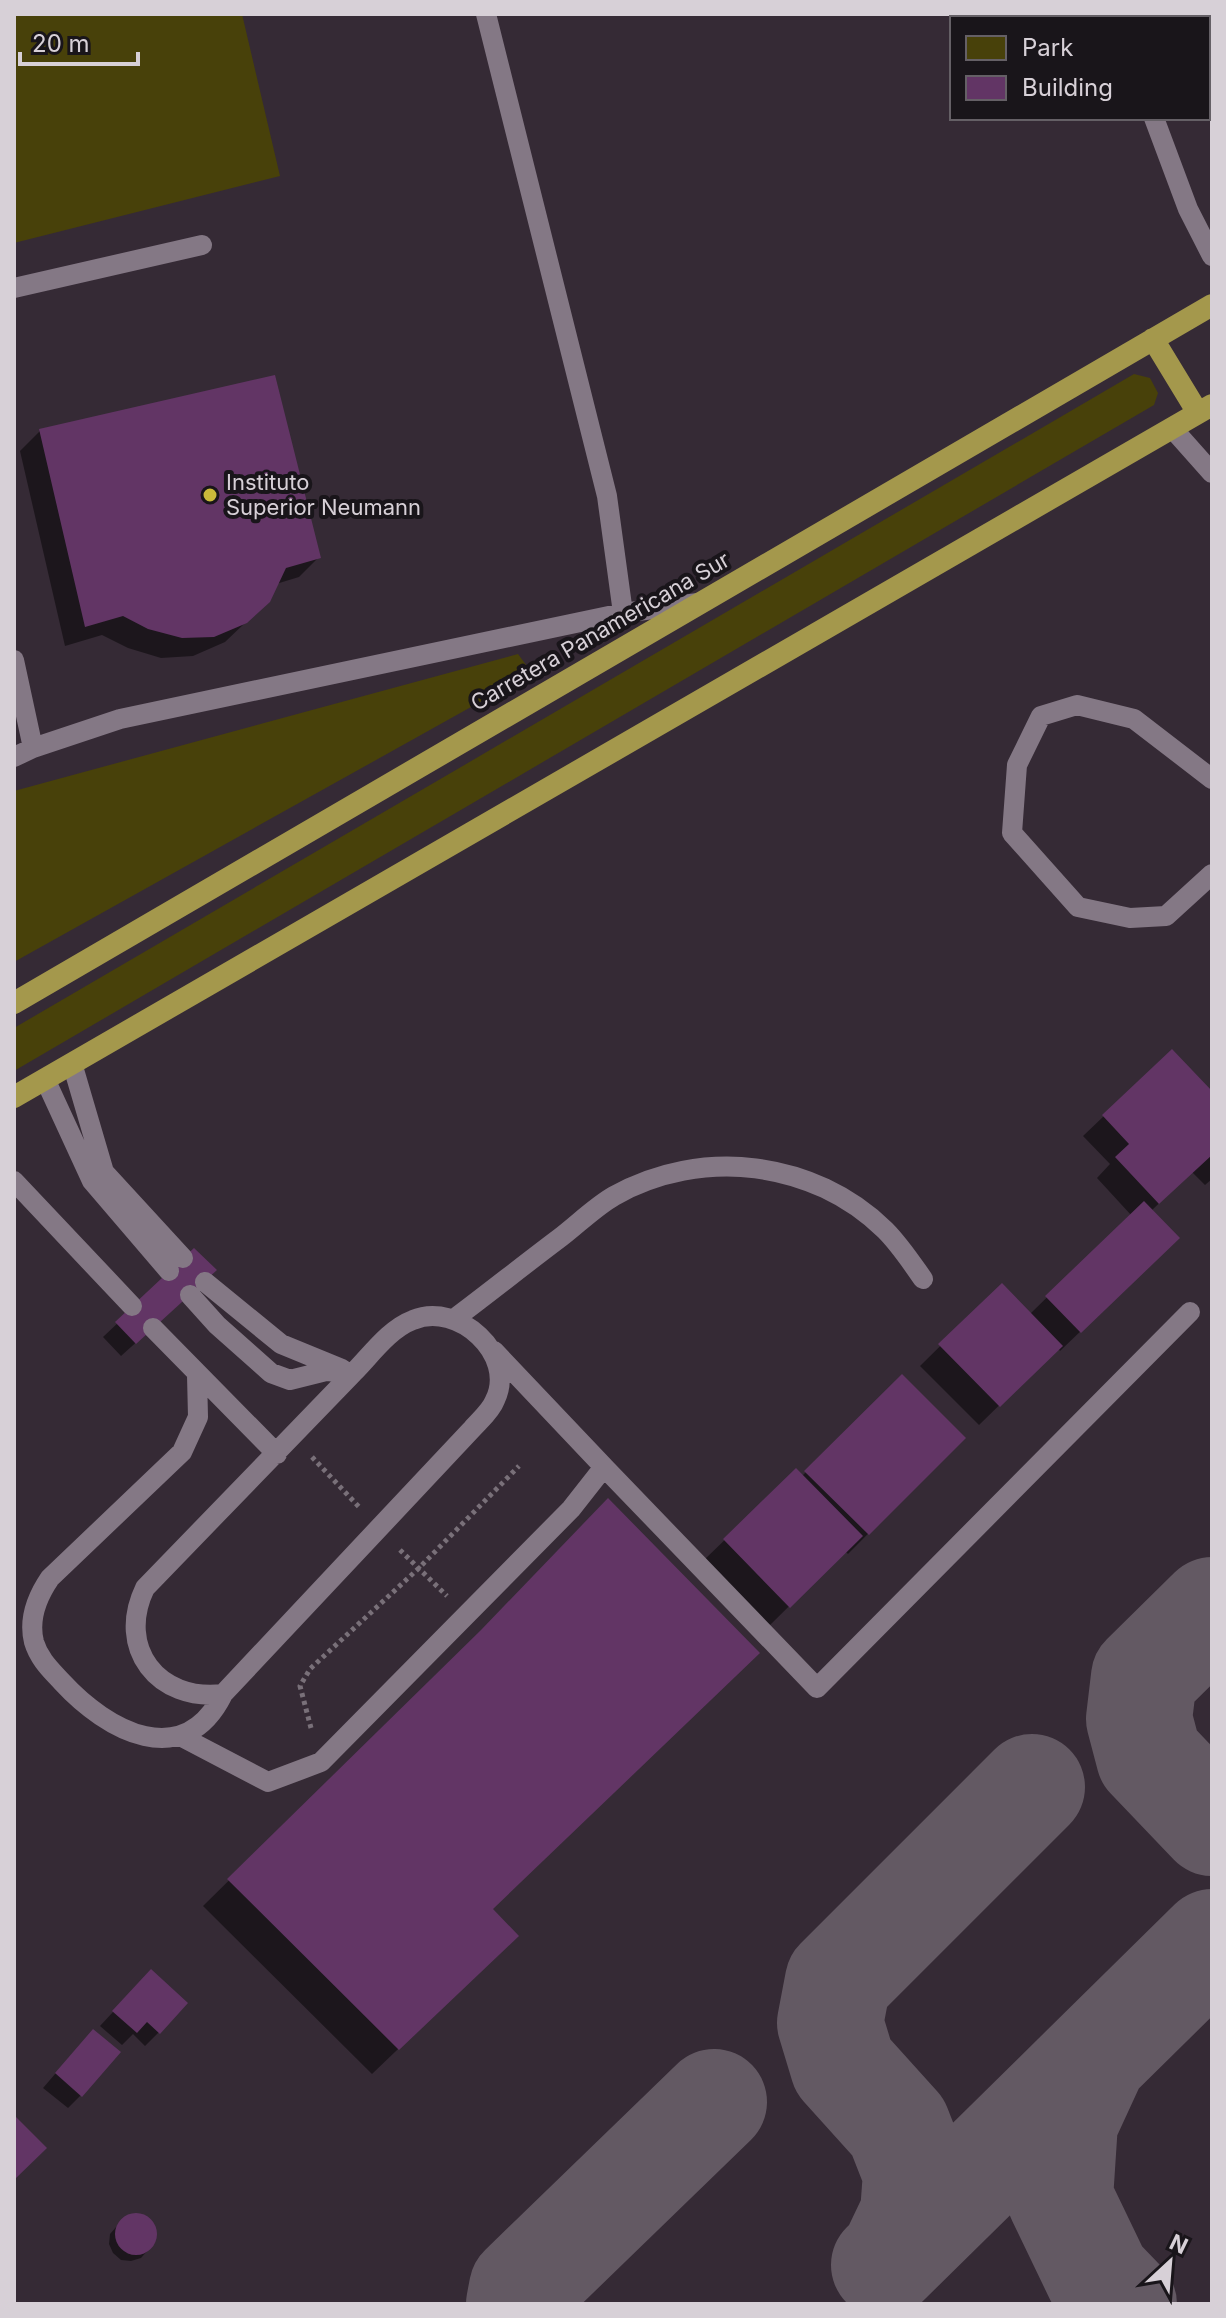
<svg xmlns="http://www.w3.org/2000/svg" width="1226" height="2318" font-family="Inter,sans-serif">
<rect width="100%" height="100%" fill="#352a35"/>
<!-- green -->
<path fill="#48410a" d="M14,14H242L280,176L14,243Z
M1134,374L1150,378L1158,393L1154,405L14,1071V1028Z
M518,654L532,673L14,962V791Z"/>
<!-- shadow -->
<path fill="#0007" d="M40,431L319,557L299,577L276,584L268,601L225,642L193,656L161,658L128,648L102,635L65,646L20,451Z
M1172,1051L1212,1094V1179L1205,1185L1192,1172L1151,1211L1157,1258L1060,1351L1058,1348L979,1425L920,1366L1001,1286L1030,1314L1131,1215L1097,1178L1110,1164L1083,1136Z
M194,1251L201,1284L121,1356L103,1337Z
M902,1377L963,1438L848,1554L845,1551L769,1626L704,1560L796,1471L802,1476Z
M464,1649L490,1910V1961L372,2074L203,1906Z
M138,1985L159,2032L145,2046L133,2034L122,2045L100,2026Z
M80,2045L81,2095L68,2108L43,2088Z
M134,2214L144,2216L152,2223L156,2232L155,2242L141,2258L131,2261L121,2260L113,2253L109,2244L110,2234L124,2218Z"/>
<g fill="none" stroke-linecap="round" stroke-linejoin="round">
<!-- taxiway -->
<path stroke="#635963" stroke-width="106" d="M1212,1610L1144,1677L1139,1719L1149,1757L1212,1823
M1094,2059L1065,2122L1060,2198L1098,2277L1124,2304
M893,2256L913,2214L916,2173L898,2127L843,2066L830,2023L838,1981L1032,1787
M884,2265L1212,1942
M519,2304L522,2288L714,2102"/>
</g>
<!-- building -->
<path fill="#623565" d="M275,375L321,558L286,568L270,602L247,623L214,637L182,638L148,629L123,616L85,627L39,429Z
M1172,1049L1212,1091V1155L1159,1204L1115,1157L1129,1144L1102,1115Z
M1144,1201L1180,1238L1081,1333L1045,1296Z
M194,1248L217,1270L136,1344L115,1322Z
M1002,1283L1063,1346L1000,1407L938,1344Z
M902,1374L966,1438L869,1535L804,1471Z
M796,1468L863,1536L790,1608L723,1539Z
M608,1498L760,1653L493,1909L519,1936L399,2050L227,1879L481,1630Z
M151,1969L188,2003L160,2034L147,2022L137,2033L112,2011Z
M93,2029L121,2052L82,2097L55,2073Z
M14,2115L47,2148L14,2180Z
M115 2234a21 21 0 1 1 42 0a21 21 0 1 1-42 0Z"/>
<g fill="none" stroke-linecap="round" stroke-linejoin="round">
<!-- path -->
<path stroke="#797079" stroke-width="5" stroke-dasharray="4 4" stroke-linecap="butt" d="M312,1457L360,1508
M400,1550L447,1596
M311,1728L300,1686L310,1669L419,1568L519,1466"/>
<!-- service -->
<path stroke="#847885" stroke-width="20" d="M486,14L607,496L623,613
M1120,14V18
M1154,118L1188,209L1212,256
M14,288L202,245
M1172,428L1212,473
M14,660L33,748
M14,757L33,748L120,719L623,613L698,603
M1212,779L1134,719L1077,705L1041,716L1017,765L1012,833L1078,907L1130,918L1166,916L1212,874
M72,1063L104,1172L183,1258
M45,1079L92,1181L169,1271
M14,1181L132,1306
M205,1282L281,1344L342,1369
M190,1295L217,1325L271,1373L290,1380L326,1371L353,1373C371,1355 389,1329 413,1320C458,1301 517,1355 495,1400C491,1411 479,1421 472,1429L223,1694C158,1702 116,1648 145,1588L353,1373
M454,1319C490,1292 525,1264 561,1237C578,1224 595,1207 614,1196C701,1147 814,1160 885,1230C900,1245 911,1262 923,1279
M153,1328L277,1454
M197,1375L198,1417L182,1452L50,1578C37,1597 28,1618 34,1642C39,1659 51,1670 62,1682C107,1731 184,1773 223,1694
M604,1467L817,1688L1190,1312
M180,1736L268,1782L321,1762L571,1509L604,1467L494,1351"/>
<!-- trunk -->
<path stroke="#a4984c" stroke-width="22" d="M1153,339L1198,413
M14,1003L1212,305
M14,1097L1212,405"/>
</g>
<!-- markers -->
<circle fill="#caba3a" stroke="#19151a" stroke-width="3" cx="210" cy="495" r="8"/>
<g text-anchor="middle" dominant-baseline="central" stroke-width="8" stroke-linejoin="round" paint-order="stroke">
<!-- poi labels -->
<g font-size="22" fill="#d7d0d7" stroke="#19151a" text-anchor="start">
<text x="226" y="482">Instituto<tspan x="226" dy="25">Superior Neumann</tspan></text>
</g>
<!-- street labels -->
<g font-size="22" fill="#d7d0d7" stroke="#19151a">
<text transform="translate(600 631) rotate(-30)">Carretera Panamericana Sur</text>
</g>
</g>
<!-- border -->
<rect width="1226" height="2318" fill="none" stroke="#d7d0d7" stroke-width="32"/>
<!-- legend -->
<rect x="950" y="16" width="260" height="104" fill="#19151a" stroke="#656066" stroke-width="2"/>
<rect x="966" y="36" width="40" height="24" fill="#48410a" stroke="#656066" stroke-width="2"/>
<text x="1022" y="56" font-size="24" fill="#d7d0d7">Park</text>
<rect x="966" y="76" width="40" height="24" fill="#623565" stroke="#656066" stroke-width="2"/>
<text x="1022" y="96" font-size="24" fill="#d7d0d7">Building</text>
<!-- north arrow -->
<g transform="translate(1170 2262) rotate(26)" stroke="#19151a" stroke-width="6" paint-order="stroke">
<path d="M0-6L14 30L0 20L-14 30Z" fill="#d7d0d7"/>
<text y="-12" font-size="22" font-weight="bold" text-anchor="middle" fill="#d7d0d7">N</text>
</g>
<!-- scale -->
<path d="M20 52v12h118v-12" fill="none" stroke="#d7d0d7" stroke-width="4"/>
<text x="32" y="52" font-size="24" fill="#d7d0d7" stroke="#19151a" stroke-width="6" paint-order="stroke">20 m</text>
</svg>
